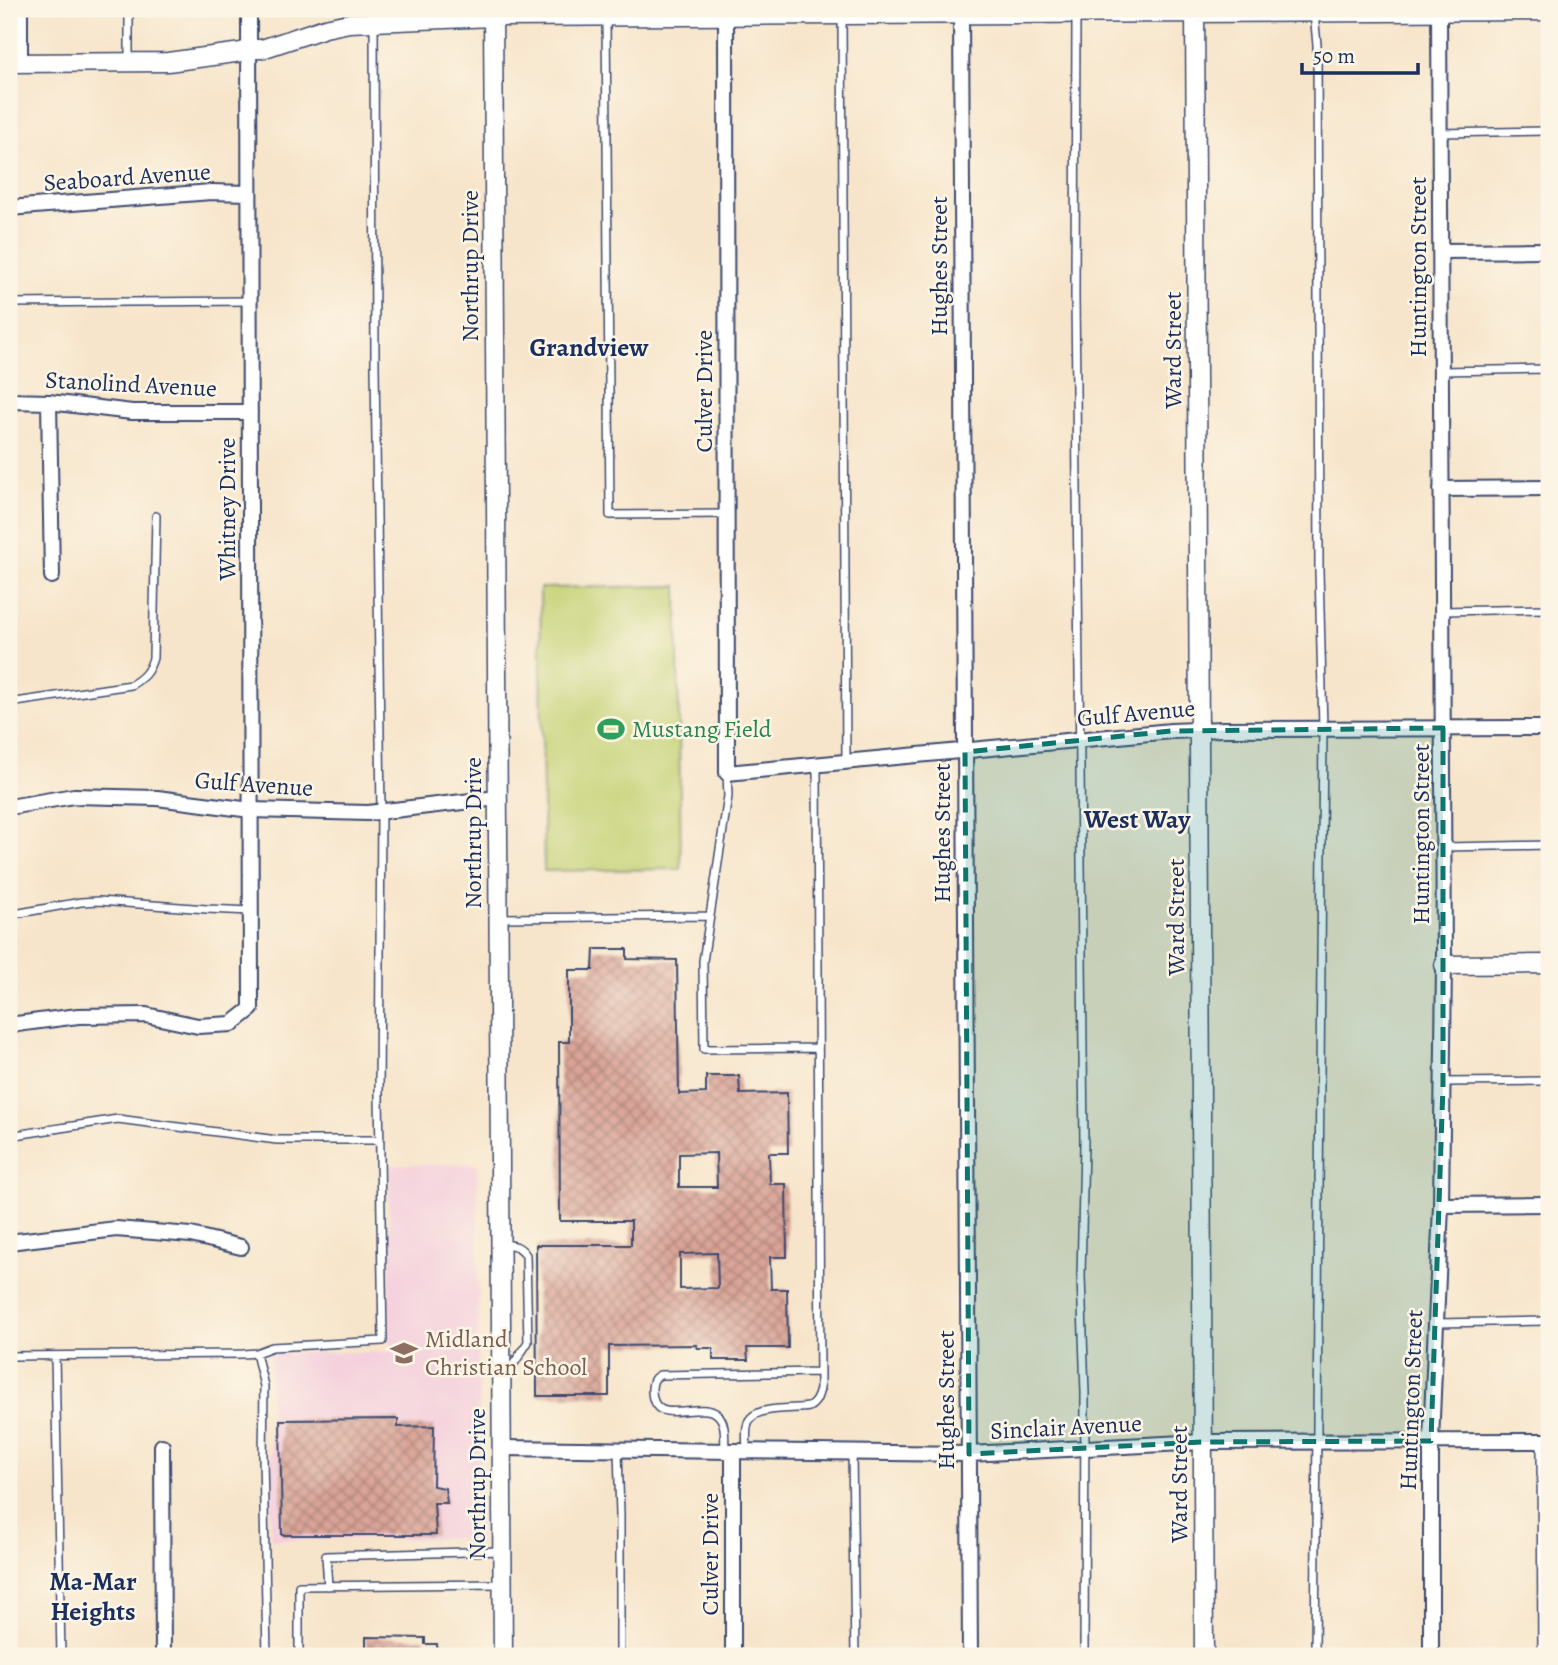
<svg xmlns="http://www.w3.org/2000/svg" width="1558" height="1665" font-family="Alegreya,serif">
<defs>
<pattern id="building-cross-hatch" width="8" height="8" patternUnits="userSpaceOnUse" patternTransform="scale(1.75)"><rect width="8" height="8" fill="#daa497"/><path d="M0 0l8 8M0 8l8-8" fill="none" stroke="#b0867e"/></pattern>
</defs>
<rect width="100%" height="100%" fill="#fcf5e5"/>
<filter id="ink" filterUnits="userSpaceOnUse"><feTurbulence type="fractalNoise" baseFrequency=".0143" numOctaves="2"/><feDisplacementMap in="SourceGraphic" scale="14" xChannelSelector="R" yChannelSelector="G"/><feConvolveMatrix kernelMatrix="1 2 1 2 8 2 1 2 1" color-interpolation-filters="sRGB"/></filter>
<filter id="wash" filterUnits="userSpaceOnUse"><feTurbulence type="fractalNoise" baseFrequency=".00686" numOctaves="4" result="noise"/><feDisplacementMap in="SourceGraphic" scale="28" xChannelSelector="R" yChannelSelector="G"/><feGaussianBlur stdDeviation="1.57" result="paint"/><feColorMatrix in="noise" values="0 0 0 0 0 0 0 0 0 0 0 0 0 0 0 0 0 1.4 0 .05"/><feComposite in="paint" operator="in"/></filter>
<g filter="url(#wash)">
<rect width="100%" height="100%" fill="#f7e5cb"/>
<!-- built -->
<path fill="#f4cfdd" d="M477,1164L480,1538L271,1540L270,1353L390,1352L389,1165Z"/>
<!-- green -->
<path fill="#c4d173" stroke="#708068" stroke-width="2" d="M677,586L681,869L544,871L540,588Z"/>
<g id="blocks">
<!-- building -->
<path fill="url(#building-cross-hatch)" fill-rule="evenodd" d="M594,949H627V959L677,960L679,1094L706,1093V1076H739L740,1094L787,1093L788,1153H769L770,1184H786L787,1257H770L771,1289H787L788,1348H747L748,1360H713V1348H697V1345L609,1346V1396H537L536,1245H631V1221H560L559,1042H569V970H593ZM716,1153L717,1187H679V1154ZM717,1253L718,1288L680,1289V1254Z
M398,1419V1427L434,1426L433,1486L445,1488L447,1503H434L436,1535H282L280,1420Z
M366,1637L425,1638V1644H437L438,1656H366Z"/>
</g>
</g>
<g filter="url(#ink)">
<use href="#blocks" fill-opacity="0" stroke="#3c4a6e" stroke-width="2"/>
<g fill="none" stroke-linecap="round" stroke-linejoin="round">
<defs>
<path id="service" d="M129,9V62
M1314,13L1317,45L1319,570L1323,728L1315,1656
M606,16L610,515L726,514
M842,16L846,763
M1076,16L1075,296L1084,1145L1081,1276L1085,1393L1084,1656
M1440,133L1549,131
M9,303L250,301
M1441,371L1549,369
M1442,611L1549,609
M9,703L131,685C143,678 149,672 153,658L156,516
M1444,847L1549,845
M9,915L81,902L99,901L207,909L251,911
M710,916L703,961L704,1049L818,1048
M499,918L710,916L728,796L727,773
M1443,1082L1549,1081
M9,1136L118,1119L277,1140H379
M502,1244C513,1245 519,1245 526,1255L528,1342L506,1376
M1436,1323L1549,1321
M256,1353L264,1386L263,1457L267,1656
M9,1356L243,1354L256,1353L272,1347L383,1341L379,1094L381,811L375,366L374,9
M55,1356L61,1656
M1541,1442L1542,1656
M618,1450L620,1515V1656
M725,1451C724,1440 727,1422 717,1414C697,1399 651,1431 652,1388C653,1380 654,1378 660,1375L819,1372
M747,1451C747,1443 745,1432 748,1423C754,1405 793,1410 809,1407C816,1403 818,1397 820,1389L817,765
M852,1453L855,1656
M328,1586L326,1556L502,1551
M299,1656V1586L502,1584"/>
<path id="minor" d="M20,9V63
M726,9L727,773L1171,731L1224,729L1549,728
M961,9L970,1656
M9,208L211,192L249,193
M1441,251L1549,250
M9,401L49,402L132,412H250
M49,402L52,576
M1441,489L1549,488
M9,807L74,796L157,798L251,810L368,813L497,798
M9,1025L78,1016L146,1015L198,1026L232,1024L251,1009L249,9
M1441,1205L1549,1204
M9,1242L116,1229L191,1235L241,1247
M162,1446L163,1656
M502,1448L969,1454L1203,1442L1549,1441
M733,1451V1656
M1431,1656V1441L1441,1205L1444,965L1439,12"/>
<path id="tertiary" d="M493,9L503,1656
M1195,9L1204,1656
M9,63L168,62L242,52L249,49H262L325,28L349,23L493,17L1549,11
M1444,965L1549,964"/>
</defs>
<!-- service casing -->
<use href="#service" stroke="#3c4a6e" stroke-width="10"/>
<!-- minor casing -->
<use href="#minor" stroke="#3c4a6e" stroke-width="18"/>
<!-- tertiary casing -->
<use href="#tertiary" stroke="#3c4a6e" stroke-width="21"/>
<!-- service -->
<use href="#service" stroke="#fff" stroke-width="7"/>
<!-- minor -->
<use href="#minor" stroke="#fff" stroke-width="14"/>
<!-- tertiary -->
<use href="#tertiary" stroke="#fff" stroke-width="18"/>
</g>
</g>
<!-- marked area -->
<path fill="#0f766e" fill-opacity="0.2" stroke="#0f766e" stroke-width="5" stroke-dasharray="14 9" stroke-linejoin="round" d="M1443,728V1085L1431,1441L1203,1442L969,1454L965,752L1171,731Z"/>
<!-- icons -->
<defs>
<symbol id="stadium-bare" viewBox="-9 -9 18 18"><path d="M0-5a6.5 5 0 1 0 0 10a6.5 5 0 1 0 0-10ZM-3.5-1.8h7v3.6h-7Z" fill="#2e9e5b" stroke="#fcf5e5" stroke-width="2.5" paint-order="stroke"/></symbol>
<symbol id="school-bare" viewBox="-9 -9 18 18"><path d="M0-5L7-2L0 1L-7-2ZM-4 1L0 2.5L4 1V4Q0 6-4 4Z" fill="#8d6e63" stroke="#fcf5e5" stroke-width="2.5" paint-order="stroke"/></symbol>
</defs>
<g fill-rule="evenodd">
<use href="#stadium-bare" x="592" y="710" width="38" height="38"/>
<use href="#school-bare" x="385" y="1334" width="38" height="38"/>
</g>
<g text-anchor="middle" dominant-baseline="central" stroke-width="5" stroke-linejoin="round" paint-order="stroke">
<!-- street labels -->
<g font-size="24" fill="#1b2f5e" stroke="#fcf5e5">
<text transform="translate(127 177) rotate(-4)">Seaboard Avenue</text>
<text transform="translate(470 266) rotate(-90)">Northrup Drive</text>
<text transform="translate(939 266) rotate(-90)">Hughes Street</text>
<text transform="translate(1418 267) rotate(-90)">Huntington Street</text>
<text transform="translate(1173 350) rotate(-90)">Ward Street</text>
<text transform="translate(131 384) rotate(3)">Stanolind Avenue</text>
<text transform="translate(704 391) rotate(-90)">Culver Drive</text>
<text transform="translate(227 509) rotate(-90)">Whitney Drive</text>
<text transform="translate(1136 713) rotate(-5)">Gulf Avenue</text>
<text transform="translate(254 784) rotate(4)">Gulf Avenue</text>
<text transform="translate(473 833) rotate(-90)">Northrup Drive</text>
<text transform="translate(942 833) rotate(-90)">Hughes Street</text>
<text transform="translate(1421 834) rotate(-90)">Huntington Street</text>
<text transform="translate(1176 917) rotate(-90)">Ward Street</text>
<text transform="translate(946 1400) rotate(-90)">Hughes Street</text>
<text transform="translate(1411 1400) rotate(-88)">Huntington Street</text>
<text transform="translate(1066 1427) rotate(-3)">Sinclair Avenue</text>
<text transform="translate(477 1484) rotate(-90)">Northrup Drive</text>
<text transform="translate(1179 1484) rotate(-90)">Ward Street</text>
<text transform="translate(710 1554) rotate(-90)">Culver Drive</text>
</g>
<!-- leisure labels -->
<g font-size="24" fill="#27864d" stroke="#fcf5e5" text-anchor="start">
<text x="632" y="729">Mustang Field</text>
</g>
<!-- education labels -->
<g font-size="24" fill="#785e54" stroke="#fcf5e5" text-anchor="start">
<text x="425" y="1339">Midland<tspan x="425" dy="28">Christian School</tspan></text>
</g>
<!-- neighbourhood labels -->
<g font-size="26" font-weight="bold" fill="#1b2f5e" stroke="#fcf5e5">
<text x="589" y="347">Grandview</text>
<text x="1137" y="819">West Way</text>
<text x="93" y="1581">Ma-Mar<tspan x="93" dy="30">Heights</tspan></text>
</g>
</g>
<!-- margin -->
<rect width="1558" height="1665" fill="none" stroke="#fcf5e5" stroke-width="35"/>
<!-- scale -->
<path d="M1302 63v10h116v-10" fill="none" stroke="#1b2f5e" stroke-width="3.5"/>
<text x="1313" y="63" font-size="21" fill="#1b2f5e" stroke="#fcf5e5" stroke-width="5" paint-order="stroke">50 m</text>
</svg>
